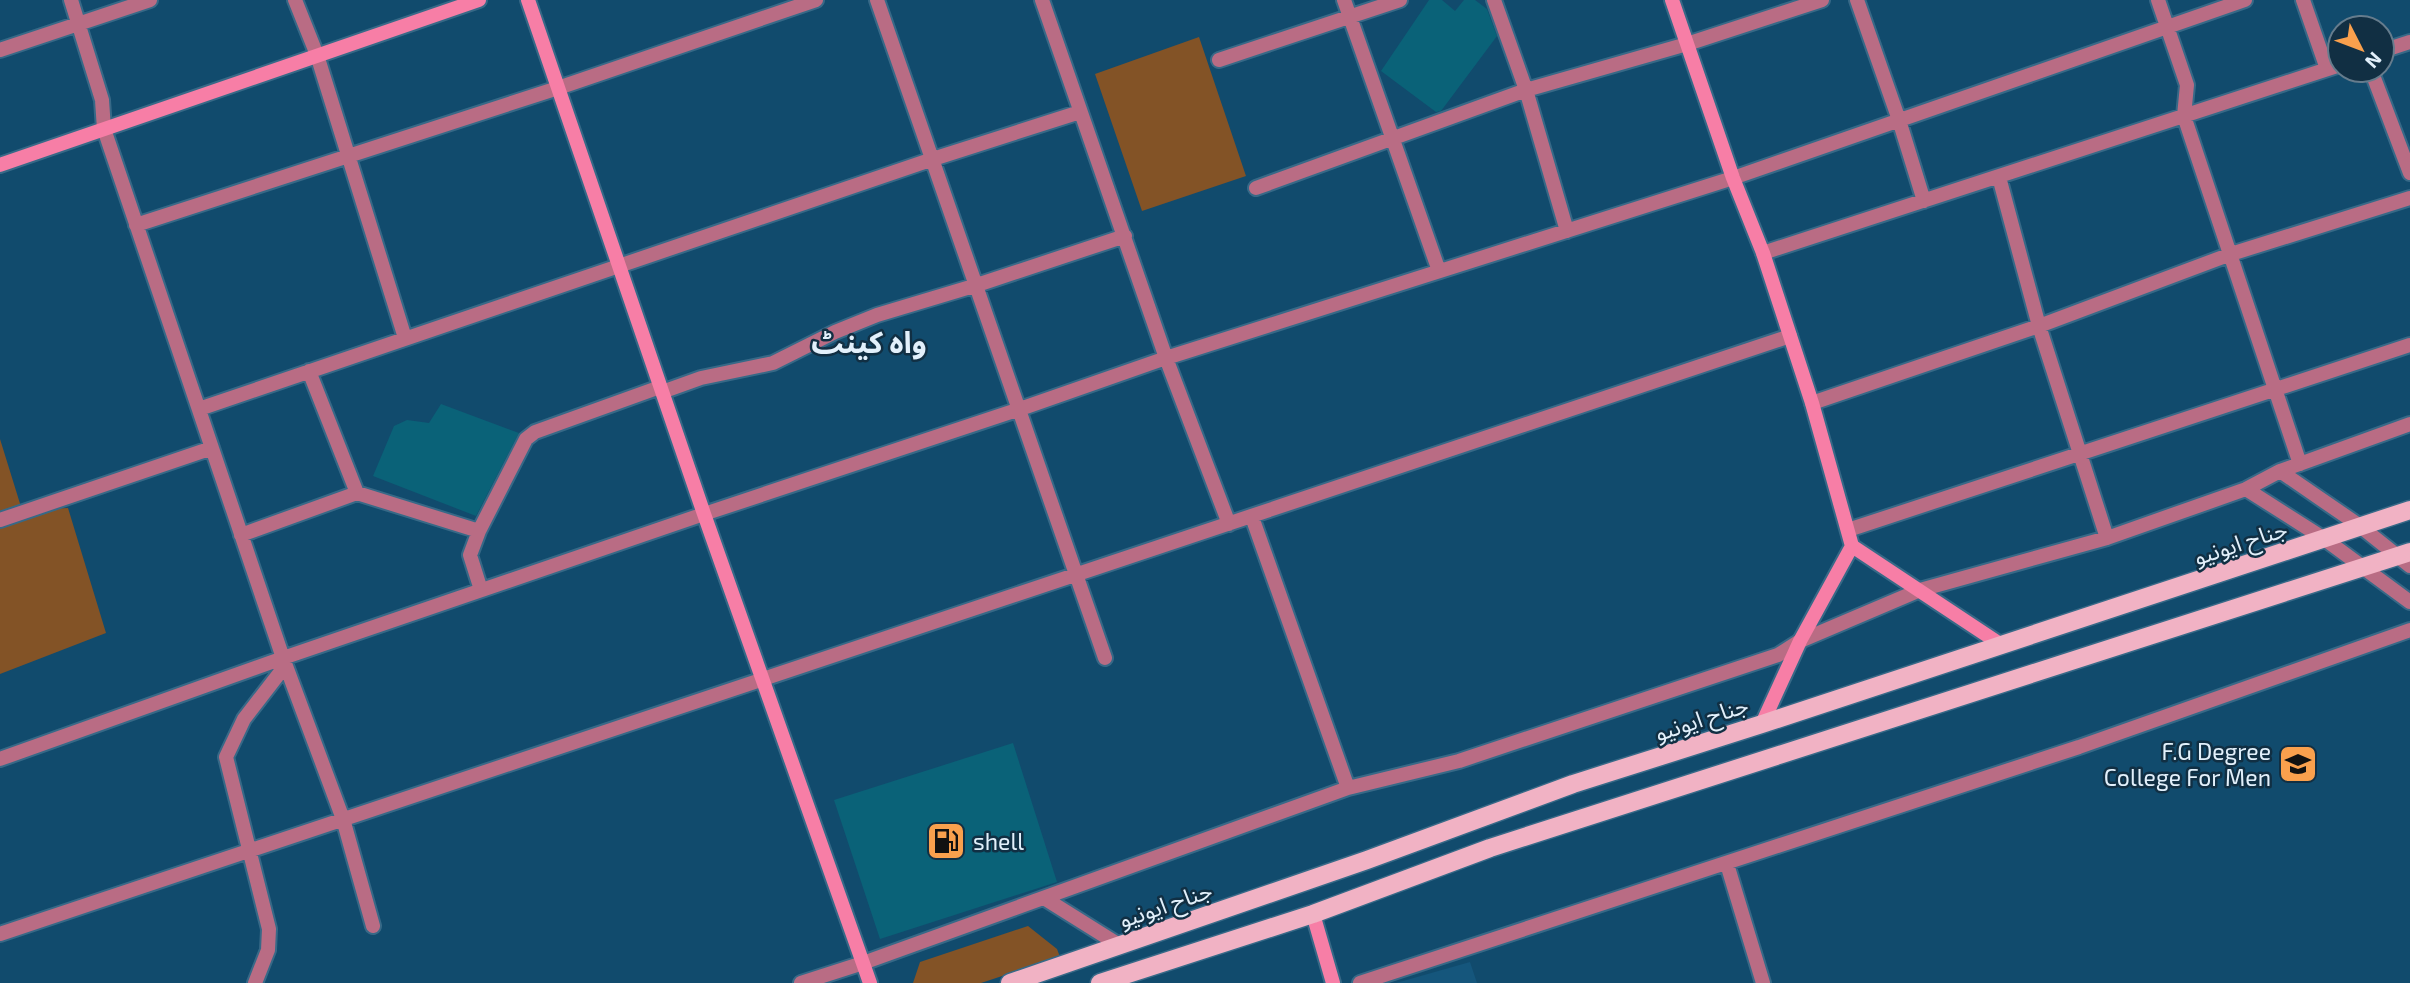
<svg xmlns="http://www.w3.org/2000/svg" width="2410" height="983" font-family="'Exo 2','Noto Sans Arabic',sans-serif">
<rect width="100%" height="100%" fill="#114b6d"/>
<!-- built -->
<path fill="#15567c" d="M1470,962L1477,983H1396Z"/>
<!-- green -->
<path fill="#835326" d="M1199,37L1246,176L1142,211L1095,74Z
M0,439L22,510L68,508L106,633L0,674Z
M1028,926L1057,949L1060,957L981,983H913L920,962Z"/>
<!-- building -->
<path fill="#0a6278" d="M1429,0H1442L1455,11L1464,0H1475L1487,9L1497,36L1441,111L1436,112L1381,71Z
M441,404L519,433L476,516L373,476L394,426L407,420L429,423Z
M1013,743L1057,882L880,939L834,800Z"/>
<g fill="none" stroke-linecap="round" stroke-linejoin="round">
<defs>
<path id="street" d="M71,0L102,100L104,129L283,658L343,819L373,926
M295,0L317,55L405,338
M877,0L1105,658
M1042,0L1166,358L1229,524
M1344,0L1439,271
M1494,0L1526,90L1567,231
M1857,0L1899,120L1924,201
M2158,0L2187,85L2184,116L2300,464
M2303,0L2327,69
M0,50L150,0
M2382,51L2410,42
M1219,60L1400,0
M2371,70L2410,173
M1999,177L2039,326L2107,538
M1256,188L1526,90L1687,44L1822,0
M136,225L558,88L816,0
M1763,253L2340,65
M662,392L701,378L773,363L835,332L877,315L977,285L1125,236
M1812,403L2039,326L2231,254L2410,198
M199,409L933,159L1080,112
M2280,471L2360,526L2410,566
M2246,489L2326,540L2410,602
M357,493L479,531
M1252,517L1348,788
M0,520L212,448
M1848,530L2410,345
M241,535L357,493L309,371
M481,590L470,555L479,531L526,439L535,432L660,387
M0,759L283,658L704,514L1020,409L1166,358L1733,178L2245,0
M1727,864L1763,983
M1044,898L1119,945
M0,934L1790,336
M255,983L268,950L269,929L226,757L244,719L285,666
M801,983L863,963L1348,788L1459,761L1778,655L1800,641L1920,590L2107,538L2246,489L2280,471L2410,424
M1360,983L2079,747L2410,630"/>
<path id="secondary" d="M528,0L704,514L870,983
M1672,0L1733,178L1763,253L1812,403L1852,546L2000,644
M0,165L479,0
M1762,724L1800,641L1852,546
M1313,914L1333,983"/>
<path id="primary" d="M1010,983L1367,860L1573,784L1762,724L2410,510
M1100,983L1313,914L1490,848L2410,552"/>
</defs>
<!-- street casing -->
<use href="#street" stroke="#376987" stroke-width="18"/>
<!-- secondary casing -->
<use href="#secondary" stroke="#376987" stroke-width="18"/>
<!-- primary casing -->
<use href="#primary" stroke="#376987" stroke-width="21"/>
<!-- street -->
<use href="#street" stroke="#b96c84" stroke-width="14"/>
<!-- secondary -->
<use href="#secondary" stroke="#f77ea6" stroke-width="14"/>
<!-- primary -->
<use href="#primary" stroke="#f1b2c4" stroke-width="18"/>
</g>
<!-- icons -->
<defs>
<symbol id="school-square" viewBox="-11 -11 22 22"><rect x="-9" y="-9" width="18" height="18" rx="4" fill="#f9a04d" stroke="#112f43"/><path d="M0-5L7-2L0 1L-7-2ZM-4 1L0 2.5L4 1V4Q0 6-4 4Z" fill="#111"/></symbol>
<symbol id="fuel-square" viewBox="-11 -11 22 22"><rect x="-9" y="-9" width="18" height="18" rx="4" fill="#f9a04d" stroke="#112f43"/><path d="M-5.5-6h7V0h2V4h1.3V-2.5L3-4.5l.8-.8L6-3V5H2.5V1h-1V6h-7ZM-4.2-4.7v3.2H.2V-4.7Z" fill="#111"/></symbol>
</defs>
<g fill-rule="evenodd">
<use href="#school-square" x="2276" y="742" width="44" height="44"/>
<use href="#fuel-square" x="924" y="819" width="44" height="44"/>
</g>
<g text-anchor="middle" dominant-baseline="central" stroke-width="5" stroke-linejoin="round" paint-order="stroke">
<!-- street labels -->
<g font-size="23" fill="#e2f0fb" stroke="#112f43">
<text transform="translate(2240 542) rotate(-18)">جناح ایونیو</text>
<text transform="translate(1701 718) rotate(-18)">جناح ایونیو</text>
<text transform="translate(1165 904) rotate(-19)">جناح ایونیو</text>
</g>
<!-- poi labels -->
<g font-size="23" fill="#e2f0fb" stroke="#112f43" text-anchor="end">
<text x="2271" y="751">F.G Degree<tspan x="2271" dy="26">College For Men</tspan></text>
<text x="973" y="841" text-anchor="start">shell</text>
</g>
<!-- district labels -->
<g font-size="30" font-weight="bold" fill="#e2f0fb" stroke="#112f43">
<text x="869" y="341">واہ کینٹ</text>
</g>
</g>
<!-- north arrow -->
<g transform="translate(2361 49) rotate(132)"><circle r="33" fill="#112f43" stroke="#657c8d" stroke-width="2"/>
<path d="M0-5L12 26L0 18L-12 26Z" fill="#f9a04d"/>
<text y="-10" font-size="19" font-weight="bold" text-anchor="middle" fill="#e2f0fb">N</text>
</g>
</svg>
